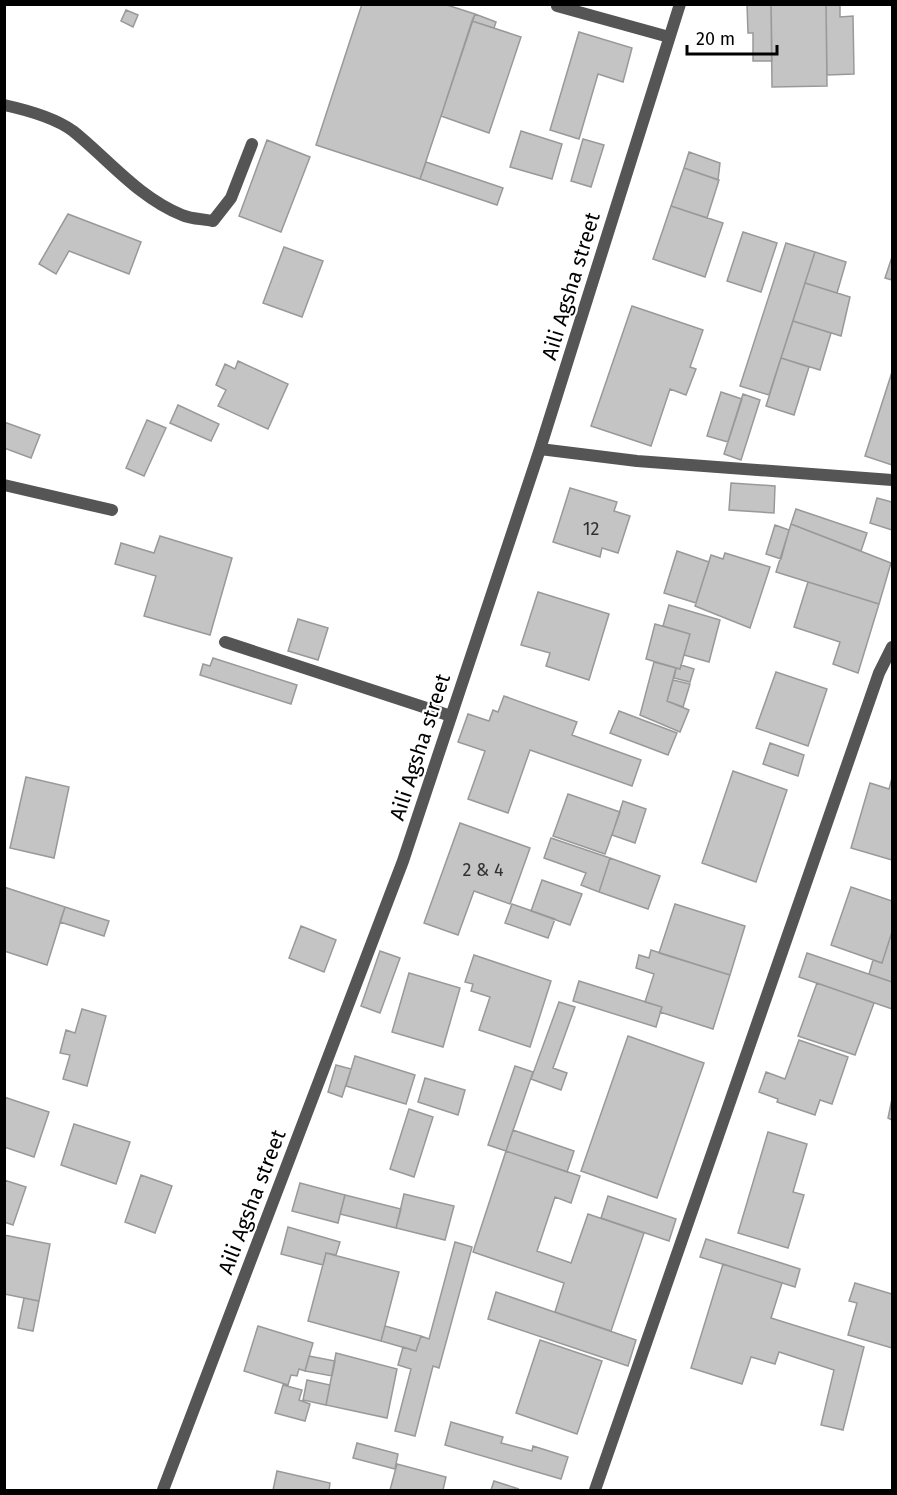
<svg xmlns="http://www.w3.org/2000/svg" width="897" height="1495" font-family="'Fira Sans',sans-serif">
<rect width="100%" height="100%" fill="#fff"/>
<!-- building -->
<path fill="#c4c4c4" stroke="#999" stroke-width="1.5" d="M362,4H444L475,14L420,179L316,145Z
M747,4H771L772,61H753V33H748Z
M771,4H826L827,86L772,87Z
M826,4H840V17L853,16L854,74L827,75Z
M126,10L138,15L133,27L121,21Z
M475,14L496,22L494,28L472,21Z
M472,21L521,37L489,133L441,116Z
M579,32L632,48L623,82L598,74L579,139L550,130Z
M521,131L562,144L552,179L510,167Z
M583,139L604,145L591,187L571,181Z
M267,140L310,157L281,232L239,216Z
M689,152L720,163L718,180L684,168Z
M426,162L503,188L497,205L420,179Z
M684,168L719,180L707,218L671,206Z
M671,206L723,223L705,277L653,259Z
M68,214L141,242L129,274L69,251L56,274L39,264Z
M743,232L777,243L761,292L727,281Z
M786,243L815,252L769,395L740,386Z
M284,247L323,261L302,317L263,303Z
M815,252L846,262L837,293L805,283Z
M892,257V280L885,278Z
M805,283L850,297L841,336L793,321Z
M632,306L703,330L690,367L696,369L686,395L670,389L651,446L591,426Z
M793,321L831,333L820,370L781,358Z
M781,358L809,367L794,415L766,406Z
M238,361L288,384L268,429L218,406L226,390L216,385L225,364L235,369Z
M892,372V465L865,456Z
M721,392L742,399L728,442L707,436Z
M743,394L760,400L741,460L724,454Z
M178,405L219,424L211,441L170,423Z
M147,420L166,428L144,476L126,468Z
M4,422L40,435L31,458L4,448Z
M731,483L775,486L774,513L729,510Z
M570,488L617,502L614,511L630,516L618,553L602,548L600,557L553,542Z
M877,498L892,502V530L870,523Z
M796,509L867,533L861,551L791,524Z
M791,524L891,563L879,604L776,572Z
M775,525L789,530L781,559L766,554Z
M160,536L232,558L210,635L144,616L156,576L115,564L121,543L154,553Z
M677,551L709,562L696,603L664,593Z
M725,553L770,567L750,628L695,606L711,555L723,559Z
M808,582L879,604L858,673L833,664L840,642L794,627Z
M538,592L609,614L589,680L546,666L550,653L521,645Z
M669,605L720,620L709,662L684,655L690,634L663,626Z
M298,619L328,628L318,660L288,651Z
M655,624L690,634L680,669L646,659Z
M213,658L297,685L291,704L200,675L203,664L210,666Z
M654,662L676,668L667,701L689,710L680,732L640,715Z
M681,665L694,669L690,682L674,678L676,668L680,669Z
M776,672L827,689L808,746L756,728Z
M673,680L690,684L683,707L667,701Z
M504,696L577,722L572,735L641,760L632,786L530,750L508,813L468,799L485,751L458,742L468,714L489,721L493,710L498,712Z
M619,711L677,733L668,755L610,733Z
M770,743L804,755L798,776L763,764Z
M733,771L787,790L756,882L702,863Z
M26,777L69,787L54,858L10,848Z
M892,778V860L851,848L870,783L889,789Z
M568,794L620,812L605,854L553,836Z
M623,801L646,809L635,843L612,835Z
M460,823L530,848L510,904L474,891L458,935L424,923Z
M551,838L610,858L599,892L581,885L586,873L544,858Z
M610,858L660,876L648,909L599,892Z
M542,880L582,894L570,925L531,911Z
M4,887L65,907L47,965L4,951Z
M851,887L892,901V932L882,963L831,945Z
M512,904L555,919L548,938L505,923Z
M675,904L745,926L730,975L659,953Z
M65,907L109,921L104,936L60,922Z
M301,926L336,940L324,972L289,958Z
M892,932V982L869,974L873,960L882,963Z
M651,950L730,975L713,1029L660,1012L662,1007L645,1002L654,974L636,968L639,955L649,958Z
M380,951L400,958L380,1013L361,1006Z
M807,953L892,982V1009L799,977Z
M474,955L551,981L530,1047L479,1030L490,997L471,991L473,984L465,982Z
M409,973L460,988L443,1047L392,1032Z
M579,981L662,1007L656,1027L573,1001Z
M817,983L874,1003L855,1055L798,1036Z
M559,1002L575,1007L553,1068L567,1073L561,1090L531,1079Z
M82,1009L106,1016L87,1086L63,1079L70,1055L60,1053L66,1030L75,1033Z
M628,1036L704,1063L657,1198L581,1171Z
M799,1040L848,1057L832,1104L820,1100L815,1115L777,1102L778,1099L759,1092L766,1072L785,1079Z
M355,1056L415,1075L406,1104L346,1086Z
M336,1065L351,1069L342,1097L328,1092Z
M515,1066L533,1072L506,1151L488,1145Z
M425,1078L465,1090L458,1115L418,1102Z
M4,1097L49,1112L34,1157L4,1147Z
M892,1099V1120L888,1118Z
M409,1109L433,1117L414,1177L390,1169Z
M74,1124L130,1142L116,1184L61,1165Z
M513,1130L574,1151L567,1172L506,1151Z
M768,1132L807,1144L793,1192L804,1195L788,1248L738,1233Z
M506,1151L580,1176L571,1203L555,1197L537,1251L571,1263L588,1214L644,1233L611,1331L555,1312L564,1283L473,1252Z
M141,1175L172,1186L155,1233L125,1222Z
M4,1180L26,1187L13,1225L4,1222Z
M300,1183L345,1195L338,1223L292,1211Z
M404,1194L454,1206L445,1240L396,1228Z
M345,1195L401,1209L396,1228L340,1214Z
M608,1196L676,1219L669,1241L601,1218Z
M288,1227L340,1242L336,1255L326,1253L323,1265L281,1254Z
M4,1235L50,1244L39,1301L4,1294Z
M706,1239L800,1269L795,1287L700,1257Z
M455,1242L472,1247L439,1368L433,1366L415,1436L395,1431L411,1369L398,1365L403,1347L416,1351L421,1336L429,1339Z
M326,1253L399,1272L381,1341L308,1321Z
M723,1264L782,1283L771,1318L864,1347L843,1430L821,1425L834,1370L779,1352L775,1364L751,1357L742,1384L691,1368Z
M855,1283L892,1294V1348L848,1335L857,1303L849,1301Z
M496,1292L636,1340L628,1366L488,1319Z
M24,1298L39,1301L33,1331L18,1328Z
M258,1326L313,1343L305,1371L299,1369L297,1376L291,1375L288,1385L244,1371Z
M385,1326L421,1336L416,1351L381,1341Z
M540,1340L602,1361L577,1434L516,1413Z
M336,1353L397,1369L387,1418L326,1405Z
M309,1356L335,1361L332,1376L305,1371Z
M307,1380L330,1385L326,1405L303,1400Z
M283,1385L302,1390L299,1400L310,1404L305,1421L275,1413Z
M451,1422L503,1437L501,1443L532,1451L533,1446L568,1457L561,1479L445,1445Z
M357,1443L398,1454L395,1469L353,1458Z
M397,1464L446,1477L443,1490H390Z
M277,1471L330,1483L329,1490H273Z
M494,1481L519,1489L491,1490Z"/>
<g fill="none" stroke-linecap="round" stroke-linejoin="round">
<!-- lane -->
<path stroke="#555" stroke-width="12" d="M557,6L669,37
M4,105C27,110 54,117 73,131C108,159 139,198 182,215C191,219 203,219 213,221L231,198L252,144
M4,485L112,510
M225,642L451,716"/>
<!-- street -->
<path stroke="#555" stroke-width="12" d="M540,449L637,461L892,480
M163,1490L403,861L540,449L680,4
M595,1490L879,673L892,647"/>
</g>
<g text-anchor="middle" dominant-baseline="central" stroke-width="4.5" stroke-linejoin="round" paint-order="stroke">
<!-- number labels -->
<g font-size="18" fill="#313131">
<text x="591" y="529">12</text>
<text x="483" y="870">2 &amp; 4</text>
</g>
<!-- street labels -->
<g font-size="21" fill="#000" stroke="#fff">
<text transform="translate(571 286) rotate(-73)">Aili Agsha street</text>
<text transform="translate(420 747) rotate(-72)">Aili Agsha street</text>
<text transform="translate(252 1202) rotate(-69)">Aili Agsha street</text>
</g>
</g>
<!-- border -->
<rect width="897" height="1495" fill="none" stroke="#000000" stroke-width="12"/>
<!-- scale -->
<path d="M687 45v9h90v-9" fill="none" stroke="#000000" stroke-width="3"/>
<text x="696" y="45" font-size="18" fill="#000000" stroke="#ffffff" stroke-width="4.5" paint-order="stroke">20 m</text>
</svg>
